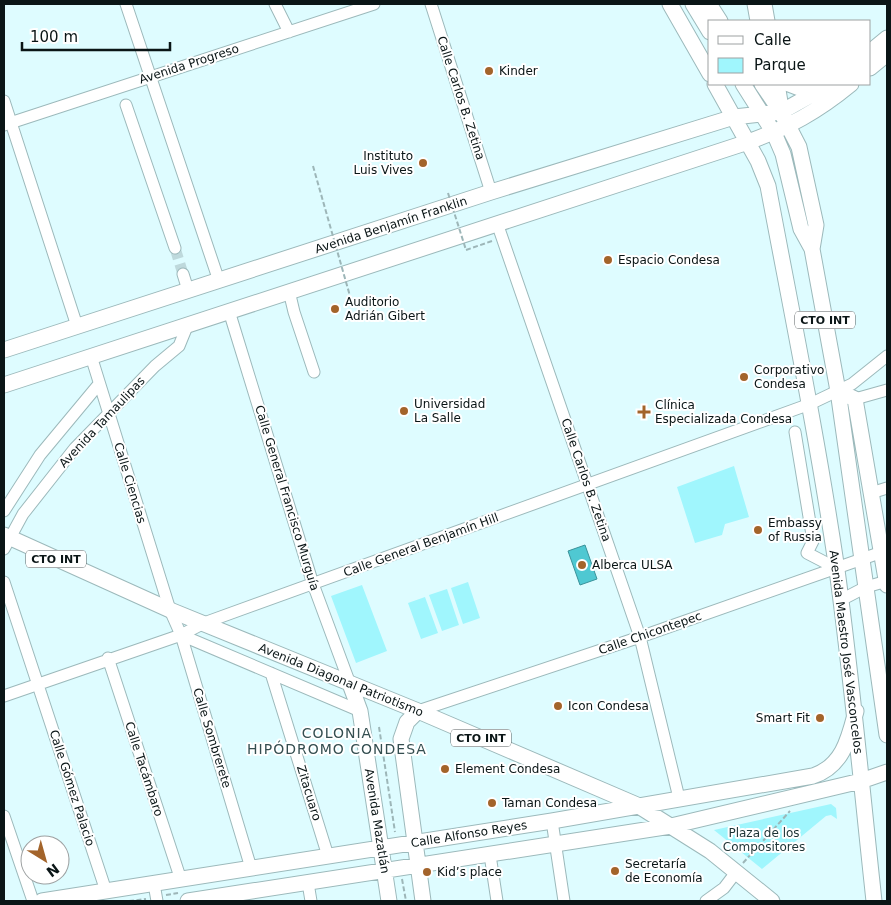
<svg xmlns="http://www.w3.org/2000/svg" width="891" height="905" font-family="'DejaVu Sans',sans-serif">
<rect width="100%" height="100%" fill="#defcff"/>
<!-- green -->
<path fill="#a0f6fd" d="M734,466L749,517L725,524L722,535L695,543L677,487Z
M468,582L480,618L463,624L451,588Z
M362,585L387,651L356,663L331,596Z
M447,589L459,625L442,631L429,595Z
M425,597L438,633L421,639L408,603Z
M831,804L836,808L837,819L831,815L826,816L762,869L714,830Z"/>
<!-- water -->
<path fill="#4fc8d2" stroke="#3a929a" d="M585,545L597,579L580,585L568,551Z"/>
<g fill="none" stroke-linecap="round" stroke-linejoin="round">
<!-- minor-tunnel -->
<path stroke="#bed9dc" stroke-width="11" stroke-dasharray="11 5.5" stroke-linecap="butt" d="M175,248L183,274"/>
<defs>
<path id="minor" d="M126,4L219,281
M275,4L289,32
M431,4L491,192
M753,4L756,21
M4,101L77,326
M126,105L175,248
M4,125L374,4
M497,223L640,637L679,798
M183,274L188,290
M289,291L294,312L314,372
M229,311L313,584L350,684
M91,356L170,610L181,635L251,868
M855,399L887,390
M795,432L813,541L807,553L836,568
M871,493L887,488
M4,511L40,455L99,384
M4,549L23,514L75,448L155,366L179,346L188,324
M4,582L106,891
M841,600L866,587L887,581
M181,635L360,711
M108,658L181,880
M271,673L328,856
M4,696L181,635L204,623L810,404L852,384L887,356
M418,711L640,637L882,552
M4,816L33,901
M552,821L564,901
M490,855L497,901
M308,883L311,901
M154,884L157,901
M706,901L724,888L737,871"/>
<path id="major" d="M670,4L710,74
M693,4L710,32
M709,4L720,21
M764,4L767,21
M870,52L887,38
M870,68L887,54
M715,84L758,161L768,186C792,314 818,441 837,570C852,680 862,791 874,901
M743,84L774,133L783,154L801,229L812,249L838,391L887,735
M762,84L781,112L799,147L816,225L812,249
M777,84L781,108
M789,84L802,89H821
M4,350L491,192L734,117L781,112L831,84
M4,385L748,142C789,127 817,112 851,84
M838,391L855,399L887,585
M4,535L170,610L418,711L637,805L710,851L772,901
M350,684L360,711L389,901
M418,711L407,722L401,739L423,901
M42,901L552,821L813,776C843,766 849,738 856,711
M188,901L671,826L861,781L887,772"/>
</defs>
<!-- minor casing -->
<use href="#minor" stroke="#9cb9bb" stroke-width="13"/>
<!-- major casing -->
<use href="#major" stroke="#9cb9bb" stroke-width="17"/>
<!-- path -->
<path stroke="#9db6b8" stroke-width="2" stroke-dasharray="5 2.5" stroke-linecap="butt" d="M466,250L492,241
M379,727L395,832
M743,863L790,811
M402,879L406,901
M166,895L178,893
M129,901L146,899"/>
<!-- minor -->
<use href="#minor" stroke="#fff" stroke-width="11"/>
<!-- major -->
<use href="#major" stroke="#fff" stroke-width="15"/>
<!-- path-bridge -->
<path stroke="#9db6b8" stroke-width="2" stroke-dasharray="5 2.5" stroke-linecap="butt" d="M313,166L350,296
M448,193L466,250"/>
</g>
<!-- markers -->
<g fill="#a3642b" stroke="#fff" stroke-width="2">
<circle cx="489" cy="71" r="5"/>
<circle cx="423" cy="163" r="5"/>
<circle cx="608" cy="260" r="5"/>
<circle cx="335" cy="309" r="5"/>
<circle cx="744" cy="377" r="5"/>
<circle cx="404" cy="411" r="5"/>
<path d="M641.5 404.5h5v5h5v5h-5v5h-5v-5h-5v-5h5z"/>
<circle cx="758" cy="530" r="5"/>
<circle cx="582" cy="565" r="5"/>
<circle cx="558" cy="706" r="5"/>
<circle cx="820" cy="718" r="5"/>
<circle cx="445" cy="769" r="5"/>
<circle cx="492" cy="803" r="5"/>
<circle cx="615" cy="871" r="5"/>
<circle cx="427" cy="872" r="5"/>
</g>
<g text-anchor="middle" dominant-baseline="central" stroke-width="4" stroke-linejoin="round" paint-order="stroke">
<!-- shield labels -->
<g fill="#fff" stroke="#545b5c" stroke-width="1">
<rect x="795" y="311.5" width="60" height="17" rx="4"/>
<rect x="26" y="550.5" width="60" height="17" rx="4"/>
<rect x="451" y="729.5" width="60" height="17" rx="4"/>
</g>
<g font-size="11" font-weight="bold" fill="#0a1516">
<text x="825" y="320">CTO INT</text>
<text x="56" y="559">CTO INT</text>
<text x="481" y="738">CTO INT</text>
</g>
<!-- street labels -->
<g font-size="12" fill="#0a1516" stroke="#fff">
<text transform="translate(189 64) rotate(-18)">Avenida Progreso</text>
<text transform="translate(461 98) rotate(72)">Calle Carlos B. Zetina</text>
<text transform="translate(391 225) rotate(-18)">Avenida Benjamín Franklin</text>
<text transform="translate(102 422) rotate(-47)">Avenida Tamaulipas</text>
<text transform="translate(586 480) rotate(71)">Calle Carlos B. Zetina</text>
<text transform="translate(130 483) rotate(73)">Calle Ciencias</text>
<text transform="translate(287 498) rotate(73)">Calle General Francisco Murguía</text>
<text transform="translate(421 545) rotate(-20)">Calle General Benjamín Hill</text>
<text transform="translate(650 633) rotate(-19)">Calle Chicontepec</text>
<text transform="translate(846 652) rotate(83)">Avenida Maestro José Vasconcelos</text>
<text transform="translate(341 680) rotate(22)">Avenida Diagonal Patriotismo</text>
<text transform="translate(212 738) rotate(73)">Calle Sombrerete</text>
<text transform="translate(144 769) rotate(72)">Calle Tacámbaro</text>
<text transform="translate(72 788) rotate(72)">Calle Gómez Palacio</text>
<text transform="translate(309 793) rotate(73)">Zitacuaro</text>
<text transform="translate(377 821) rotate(81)">Avenida Mazatlán</text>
<text transform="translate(469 834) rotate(-9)">Calle Alfonso Reyes</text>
</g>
<!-- poi labels -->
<g font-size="12" fill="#0a1516" stroke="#fff" text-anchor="start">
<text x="499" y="71">Kinder</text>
<text x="413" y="156" text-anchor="end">Instituto<tspan x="413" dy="14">Luis Vives</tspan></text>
<text x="618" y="260">Espacio Condesa</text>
<text x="345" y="302">Auditorio<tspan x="345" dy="14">Adrián Gibert</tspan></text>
<text x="754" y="370">Corporativo<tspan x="754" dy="14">Condesa</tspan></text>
<text x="414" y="404">Universidad<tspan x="414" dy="14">La Salle</tspan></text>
<text x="655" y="405">Clínica<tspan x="655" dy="14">Especializada Condesa</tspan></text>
<text x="768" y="523">Embassy<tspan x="768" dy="14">of Russia</tspan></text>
<text x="592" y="565">Alberca ULSA</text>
<text x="568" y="706">Icon Condesa</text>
<text x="810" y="718" text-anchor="end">Smart Fit</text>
<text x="455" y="769">Element Condesa</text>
<text x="502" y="803">Taman Condesa</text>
<text x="625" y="864">Secretaría<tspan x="625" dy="14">de Economía</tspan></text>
<text x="437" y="872">Kid’s place</text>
</g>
<!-- park labels -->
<g font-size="12" fill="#1d3335" stroke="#fff">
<text x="764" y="833">Plaza de los<tspan x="764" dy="14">Compositores</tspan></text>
</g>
<!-- neighbourhood labels -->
<g font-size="14" letter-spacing="1" fill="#344e50" stroke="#fff">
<text x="337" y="733">COLONIA<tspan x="337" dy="16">HIPÓDROMO CONDESA</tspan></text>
</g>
</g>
<!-- border -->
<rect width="891" height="905" fill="none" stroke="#0a1516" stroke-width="10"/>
<!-- legend -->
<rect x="708" y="20" width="162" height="65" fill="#ffffff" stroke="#9da1a2"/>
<rect x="718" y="36" width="25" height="8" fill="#ffffff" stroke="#9da1a2"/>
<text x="754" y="45" font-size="15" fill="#0a1516">Calle</text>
<rect x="718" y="58" width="25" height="15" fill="#a0f6fd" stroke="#9da1a2"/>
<text x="754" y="70" font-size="15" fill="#0a1516">Parque</text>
<!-- north arrow -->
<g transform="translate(45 860) rotate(143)"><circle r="24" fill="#ffffff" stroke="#9da1a2"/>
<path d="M0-4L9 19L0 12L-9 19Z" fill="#a3642b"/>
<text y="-8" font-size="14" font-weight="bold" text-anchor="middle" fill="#0a1516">N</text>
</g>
<!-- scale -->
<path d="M22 42v8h148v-8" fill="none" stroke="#0a1516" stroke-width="2.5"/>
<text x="30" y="42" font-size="15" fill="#0a1516" stroke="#ffffff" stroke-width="4" paint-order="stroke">100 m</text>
</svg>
